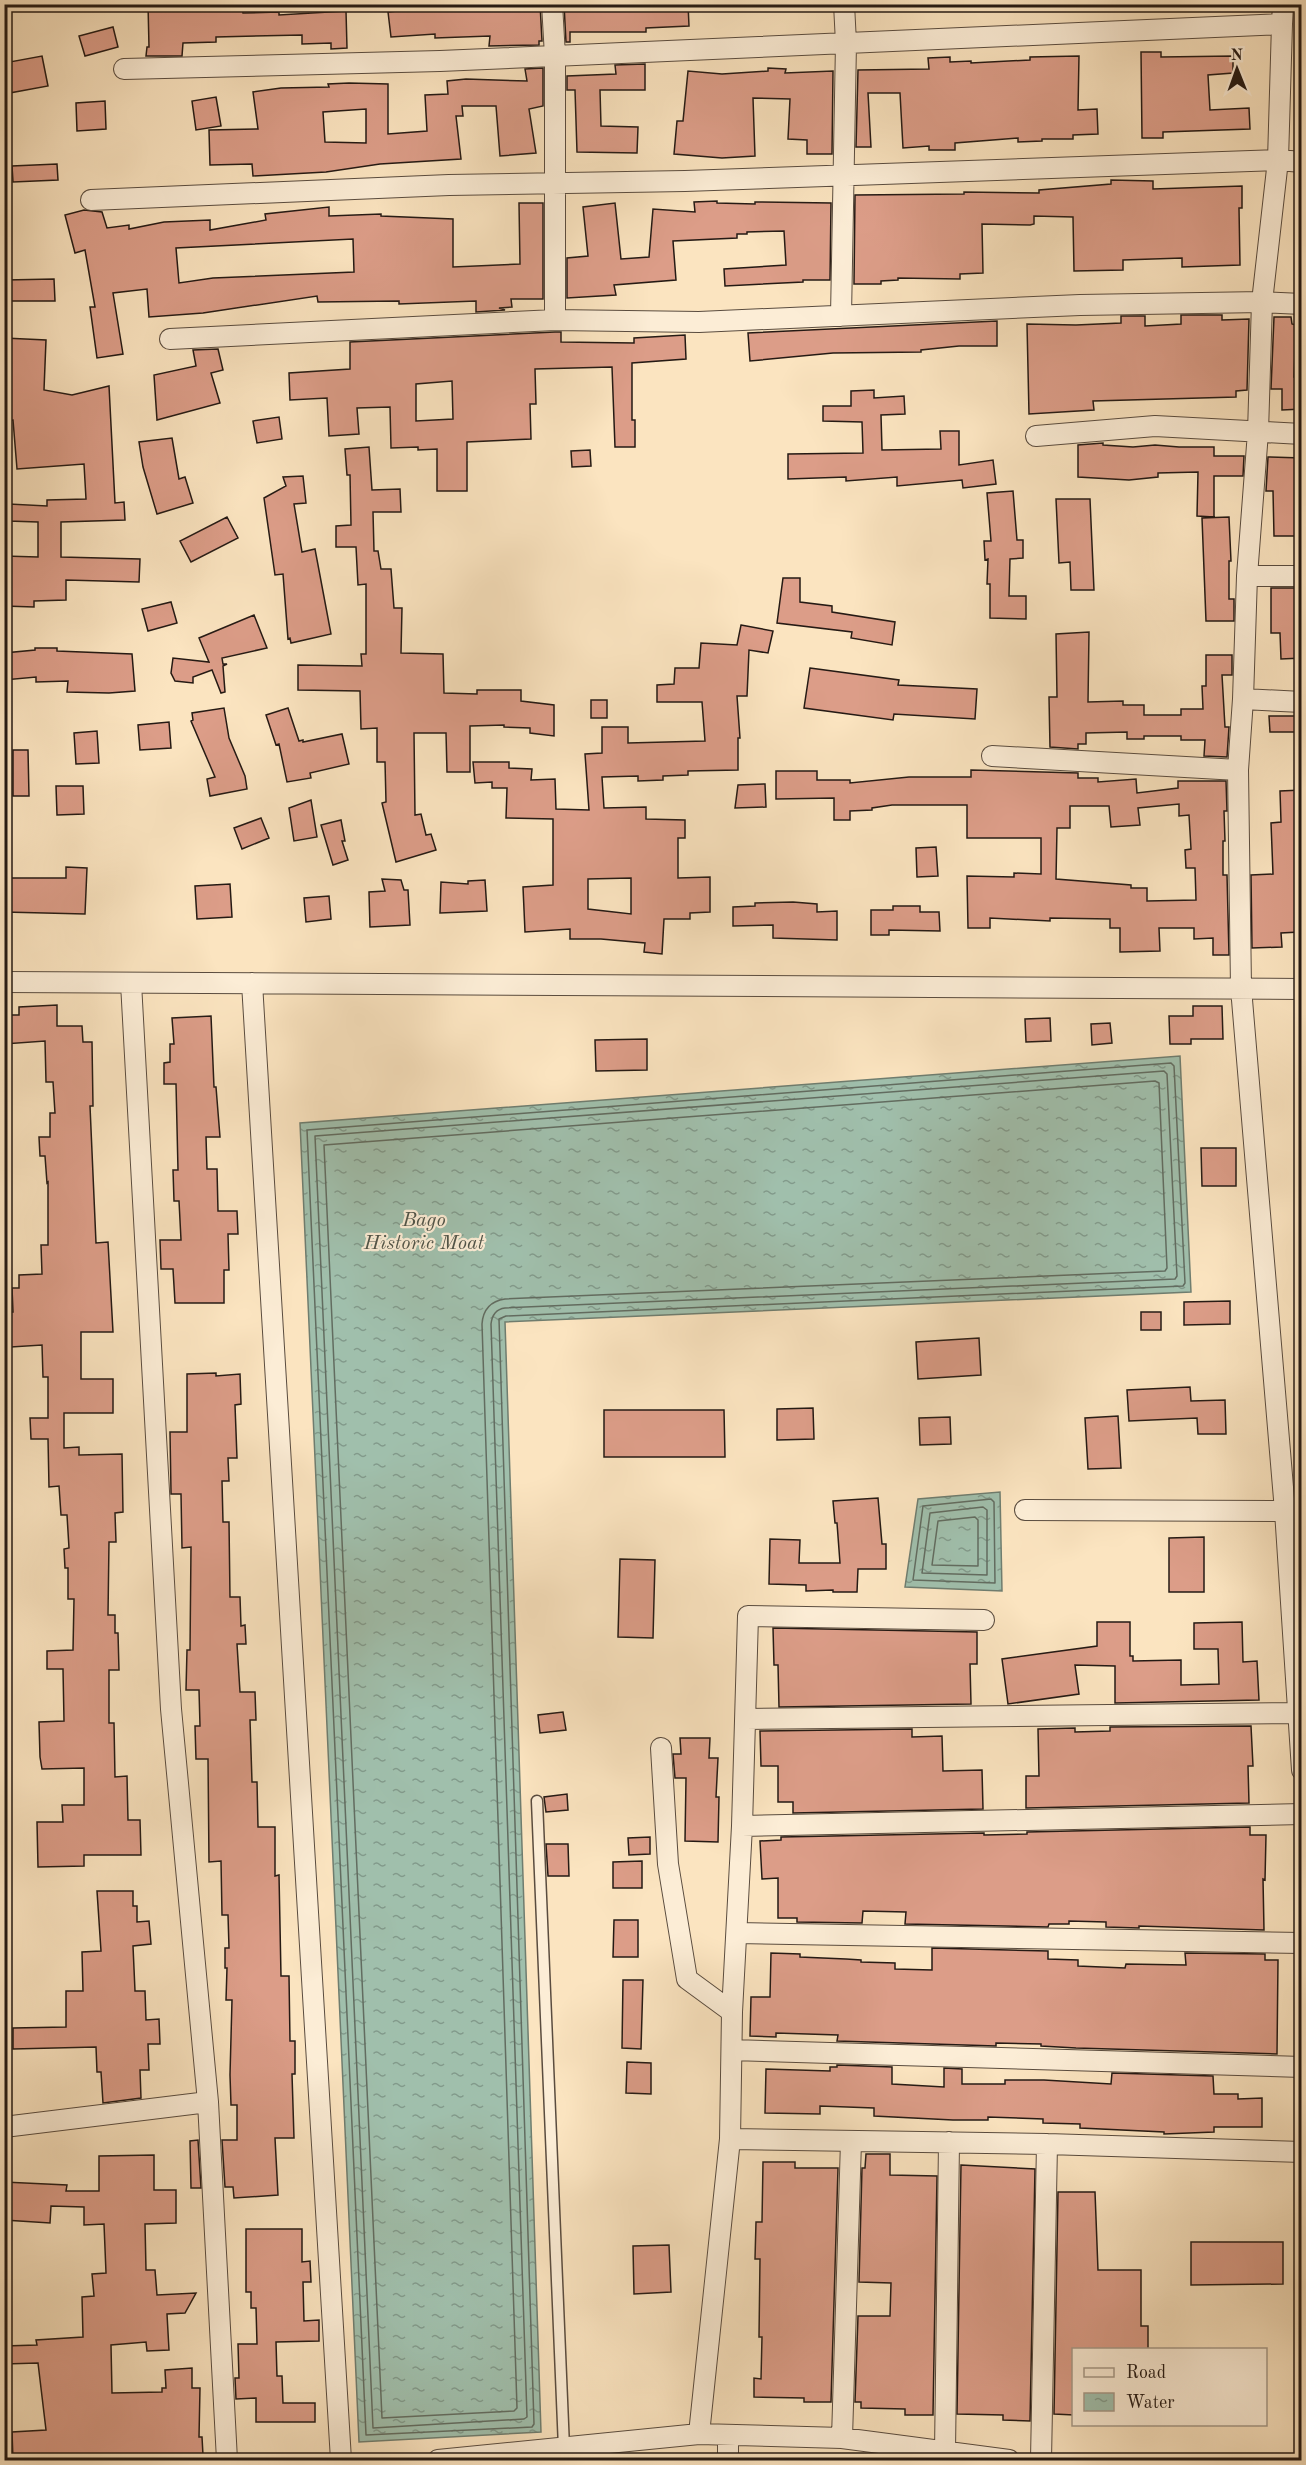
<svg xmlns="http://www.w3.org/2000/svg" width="1306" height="2465" font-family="'Old Standard TT',serif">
<defs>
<pattern id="water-ripples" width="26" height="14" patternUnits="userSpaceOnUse" patternTransform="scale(1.5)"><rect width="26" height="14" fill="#a0bfac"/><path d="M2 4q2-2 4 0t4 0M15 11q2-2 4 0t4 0" fill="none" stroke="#829a8b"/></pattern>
</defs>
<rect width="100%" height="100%" fill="#fbe4c0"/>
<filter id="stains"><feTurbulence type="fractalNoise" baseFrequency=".00333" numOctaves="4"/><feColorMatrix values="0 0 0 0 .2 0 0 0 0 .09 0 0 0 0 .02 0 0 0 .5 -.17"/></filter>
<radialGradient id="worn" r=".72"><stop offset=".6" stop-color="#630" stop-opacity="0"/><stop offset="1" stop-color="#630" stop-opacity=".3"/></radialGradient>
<!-- water -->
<path fill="url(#water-ripples)" stroke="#6f7d6f" stroke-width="1.5" d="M1180,1056L1191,1292L505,1322L541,2432L359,2442L300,1123Z
M1000,1492L1002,1591L905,1587L918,1499Z"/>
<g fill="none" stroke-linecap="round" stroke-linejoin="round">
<!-- shore -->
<path stroke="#626c60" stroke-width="1.5" d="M1171,1063L1174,1066L1185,1283L1183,1286L506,1316L499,1319L534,2424L532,2427L366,2435L307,1130Z
M1164,1071L1167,1074L1177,1276L1175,1279L505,1308C497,1309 492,1315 491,1324L527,2417L524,2419L373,2428L315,1136Z
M1155,1081L1159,1083L1167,1268L1165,1271L505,1299C491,1301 483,1310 482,1324L517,2408L514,2411L382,2418L324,1145Z
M991,1499L994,1502L995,1583L913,1580L923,1506Z
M983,1507L987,1510V1575L922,1573L930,1513Z
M975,1517L978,1520V1566L932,1565L938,1521Z"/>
</g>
<!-- building -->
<path fill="#dc9d88" stroke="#251a14" stroke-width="1.5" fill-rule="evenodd" d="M148,4H242L243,13L279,12V15L346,11L347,48L331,49V43L302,44V35L216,37V42L183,43L182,56H146L147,47H149Z
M470,4H540L542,41H539V45L489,46L490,36L435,38V34L391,37L388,12L406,10V8Z
M564,4H688L689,26L646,28V32H570V42H566Z
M113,27L118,47L85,56L79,36Z
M1141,52H1161V57L1233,56V73L1208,75L1210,110L1249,108L1250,129L1163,132V138H1142Z
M42,56L48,86L4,94V63Z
M1079,56L1078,110L1097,109L1098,134L1073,135V139H1042V141L1018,142V138L955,143V150H929V146L903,148L900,93H868L871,147H856L858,70L929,69L928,58L950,57V62L971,61V63L1030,60V57Z
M645,64V90H600L601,126L638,127L637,153L577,152L575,90H567V76L616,74L615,65Z
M543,68V106L529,109L536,153L500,156L496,106H462L463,116H456L461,159L380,164L326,172L253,176L252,164L210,165L209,130L258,129L253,92L281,88L329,87L328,84L349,83L388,84V134L427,131L425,95L448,94L447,81L466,79L527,81L525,69ZM366,109V143L325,142L323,112Z
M768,68L786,69L785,73L833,71L832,154H807V140L788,139L790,99L753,98L755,156L722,158L674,154L677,121H683L688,71L722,74L768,71Z
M216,97L221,126L196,130L192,101Z
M105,101L106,129L77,131L76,103Z
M57,164L58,180L13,182L12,166Z
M1111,180L1153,181V189L1242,186V208H1239L1240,265L1182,267V258L1123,260V270L1074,271L1073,217L1034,216V224L1030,225L982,224L983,273L960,274V279L898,278V280L881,281V284H854L855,195L964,194V192L1039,193V190L1111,184Z
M717,201V203L755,204V202L831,203L830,280H803V282L725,286L724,269L786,265L784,231L747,232V234H737V238L673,241L676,280L614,285L616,295L567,298V258L588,256L583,207L615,203L621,259L649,257L653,209L695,212L694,202Z
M519,203H543V299H511L512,307L499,308L505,310L476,312V301L399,304V301L318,302L317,296L203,313L149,317L147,289L113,293L123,354L97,358L90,307H95L85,250L75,253L65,215L84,210L102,212L107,228L129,225V229L164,222L210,220V230L266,220L265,214L329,207V216L381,214V216L453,219V267L520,264ZM353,239L354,272L213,278L179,283L176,248Z
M54,279L55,301H7L6,280Z
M1181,315H1222V320L1249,319L1247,390L1236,391V397L1093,401L1094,410L1029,414L1027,324L1076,325L1121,323V316H1145V326L1181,324Z
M1274,317H1291L1292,324L1296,325L1294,377H1301L1302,409L1282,410V389H1271Z
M997,321V346H959L921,350V352L833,353L750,361L748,333Z
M555,332H561V342L634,343V338L685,335L686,359L632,363V420H635V447H615L612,367L535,369L536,404H530L531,439L467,442V491H437V449L418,450V447L391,448L390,407L357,408L359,434L329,436L327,398L290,400L289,373L350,369V342ZM452,381L453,419L416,421V384Z
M4,338L46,340L44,390L72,395L109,386L115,503L124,502L125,520L61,522V557L140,559L139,582L66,580V600L34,601V607L4,606V556L38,557V522L8,521L9,504L47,506V500L86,499L84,464L17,469L13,420L4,421Z
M218,349L223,370L211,373L220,403L157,420L154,375L196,366L193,350Z
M874,390V398L904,396L905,414L881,415L882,450L941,449L940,431H959V465L993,460L996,484L963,488L962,480L897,486V477L846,481V477L788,479V454L863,453L862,422L823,421V406H851V391Z
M279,417L282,439L257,443L253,421Z
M172,438L179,479L185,477L193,503L157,514L143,467L139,442Z
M1103,443V445L1133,447L1155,445L1179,447H1214V456H1244L1243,476H1214V517L1197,516L1198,472L1158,473V477L1129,480L1078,477V445Z
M369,447L372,490L400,489L401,512H373L374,551H378L381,569H391L394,608H402L401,653L443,654L444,693L477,694V690H521V701L554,705V736L530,733V728L504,727V725L470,726V772H447L446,733H414L415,815L421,814L426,835L431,834L436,850L396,862L382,803L386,802L385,762H377V728L361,729L360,691L298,690V665L362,666L361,654H366V584L358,585L356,547H336V526L351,525L350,475H347L345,449Z
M590,450L591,466L572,467L571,451Z
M1268,457L1302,458L1301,536H1274L1273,491H1266Z
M303,476L306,503L294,504L302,552L315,549L331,634L291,643L290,638L288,639L283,574L275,575L264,498L286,486L283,477Z
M1013,491L1017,540H1023V558L1010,559L1009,596H1026V619L990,618V584H987L988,559L985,560L984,541H991L987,493Z
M1056,499H1090L1094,590H1071L1070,562L1059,563Z
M227,517L238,538L191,562L180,541Z
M1229,517L1231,561H1229V599H1234V621H1206L1202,518Z
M783,578H800V602L832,606V612L895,622L892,645L851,638L852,632L777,623Z
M1271,588H1302V658L1281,659L1280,633H1271Z
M171,602L177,623L148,631L142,609Z
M254,615L267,648L222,658L223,664H227L223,666L225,692L221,693L212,670L193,677V683L175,681L171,673L173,658L209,662L199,638Z
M741,625L773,631L768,653L749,650L747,696H737L740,738H738V770L688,771V775L663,776V780L638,781V776L602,777L604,808L646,807V819L685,820V838H678V878L710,877V912L690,913V919H664L662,954L644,952L645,943L601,939H570V929L525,932L523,887L553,885V819L506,818L507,788H492V782L475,783L473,762H509V768L532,769L531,780L555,779L556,809L589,810L585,754L602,753V727H628V743L705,741L702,702H657V685L674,684L675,668H699L701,643L737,645ZM631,878V914L588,909V879Z
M1089,632L1088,702L1123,701V705H1144V715H1181V709H1203L1202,686H1206V655H1232V675H1222L1225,727H1229L1227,757L1204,756L1205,740H1181V736H1144V739H1127V732L1086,733V744H1078V749L1050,747L1049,697H1057L1056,634Z
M35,648H57V651L132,654L135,691L109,693L67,692L68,681L36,682V677L4,680V653L35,650Z
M810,668L899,680L898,685L977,689L975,719L894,714L893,720L804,708Z
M591,700H607V718H591Z
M224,708L229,738L245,776L247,789L210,796L207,779L215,777L191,721L193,720L192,713Z
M288,708L299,741L303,740V742L342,734L349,764L310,773L311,778L287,782L279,744L276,745L266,715Z
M1269,716H1302V732H1270Z
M169,722L171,748L140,750L138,725Z
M97,731L99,763L76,764L74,733Z
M13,750H28L29,796H13Z
M971,770L1078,773V778H1098V782L1136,779L1137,793L1178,788V781H1226L1227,811H1224L1225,841H1223V875H1227L1229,955H1213V938L1194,939V928H1159L1160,951L1120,952V928H1110V919L1050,918V921L990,918V928H968L967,876L1014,877V873L1041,874V838H967V805H892L872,808V810L850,811V820H834V798L776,799V771H817V780H850V783L909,777H971ZM1179,804V816L1189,815L1191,849L1185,850L1186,868H1195L1196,900L1147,901V888H1131V885L1056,879L1057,828H1070V806H1109L1111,827L1140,825L1138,808Z
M765,784L766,807L735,808L738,785Z
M56,786H83L84,814L57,815Z
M1302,790V876H1297L1299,932L1281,933L1282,947L1252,948L1251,875L1273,874L1271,823L1281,822L1280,791Z
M311,800L317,837L294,841L289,808Z
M261,818L269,838L242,849L234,828Z
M341,820L345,841H342L348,860L333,865L321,825Z
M936,847L938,876L917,877L916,848Z
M66,867L87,868L85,914L4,912V878H66Z
M382,879L401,880L404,890H408L410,925L370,927L369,892L385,891Z
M485,880L487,911L440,913L441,882L468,884V881Z
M230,884L232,917L197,919L195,886Z
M329,896L331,919L306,922L304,898Z
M793,902L817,904V912L837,911V940L773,938V925L733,926V907L755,906V903Z
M893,906H920V912H939L940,931L889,930V935H871V910H893Z
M57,1005V1026H82L83,1042H92L93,1106H90L96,1243L108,1242L113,1332H81V1379H113V1413H64V1448L79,1447V1455L122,1454L123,1512L115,1513L116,1542H109L108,1615H115V1633H118L119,1670H109V1723H114L115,1777L127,1776L128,1820H140L141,1855H84V1866L38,1867L37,1822H63L62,1805H84V1768L42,1769L40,1757L39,1722L64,1721L63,1669H47V1651L73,1650L74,1599H68V1568H65L64,1549L69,1548L67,1515H61L59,1486L49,1487L48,1439H31L30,1418H48V1377H43L42,1345L11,1347L8,1312H13L12,1288H19V1275L42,1274L41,1245H48V1182L47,1183L45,1156H40L39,1137H50V1113H55L53,1082H46L45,1041L4,1044V1015H19V1007Z
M1193,1006H1222L1223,1039H1191V1044H1170L1169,1016H1193Z
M211,1016L214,1087H216L220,1137H206L207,1169H217L218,1211H237L238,1234H228L229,1270H224V1303H175L173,1269H161L160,1240H181L179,1201H174L173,1170H178L176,1084H164V1063L170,1062V1044H174L172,1018Z
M1050,1018L1051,1041L1026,1042L1025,1019Z
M1110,1023L1112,1043L1092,1045L1091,1024Z
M647,1039V1070L596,1071L595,1040Z
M1201,1148H1236V1186H1202Z
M1230,1301V1324L1184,1325V1302Z
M1141,1312H1161V1330H1141Z
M979,1338L981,1375L918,1379L916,1342Z
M216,1373V1376L240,1374L241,1404L235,1405L237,1458H228L229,1481H222L223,1522H229L230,1597H240L241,1626L245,1625L246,1644H237L240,1692H255L256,1720H250L252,1782H257L258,1827H275V1876L279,1875L281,1976H289L290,2041H295V2074H292L294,2138H275L278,2195L234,2198L233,2187H225L222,2140H237V2105H231L230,2075L232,2000H226L227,1968H225V1948H229L228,1915H222L221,1861L209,1862L208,1759H196L195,1726H200L199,1690H186L187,1650H190L191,1547L182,1548L181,1494H171V1492L170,1432H187V1374Z
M1190,1387L1191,1401L1225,1400L1226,1434H1198L1197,1418L1129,1421L1127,1390Z
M813,1408L814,1439L777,1440V1409Z
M604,1410H724L725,1457H604Z
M1118,1416L1121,1468L1088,1469L1085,1418Z
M950,1417L951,1444L920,1445L919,1418Z
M878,1498L882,1544H886V1569H858L857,1592H833V1590L806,1591V1585L769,1584L770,1539L800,1540L799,1563H840L837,1523H835L833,1501Z
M1204,1537V1592H1169V1538Z
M620,1559L655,1560L653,1638L618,1637Z
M1097,1622H1130V1656H1133V1661L1181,1660V1685L1219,1684L1218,1649H1194V1623L1242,1622L1243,1662L1257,1661L1259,1700L1115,1703V1666L1075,1665L1079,1694L1008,1704L1002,1659L1097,1646Z
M773,1628L977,1632V1664H970L971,1704L779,1707L778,1665H774Z
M563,1712L566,1730L540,1733L538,1715Z
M1251,1726L1253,1766H1248L1249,1803L1026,1808V1776H1039L1038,1729L1075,1728V1732L1110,1731V1727Z
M912,1729V1737L942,1736L943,1771L982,1770L983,1809L793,1813V1802H778V1766H761L760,1731Z
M680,1738H710L709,1758H718L716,1797H719L718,1842L685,1841L686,1778H675L673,1754H681Z
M567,1794L568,1810L546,1812L544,1797Z
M1250,1827V1835H1266L1265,1880L1263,1879L1264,1930L1139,1926V1928L1106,1927V1922L1069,1921V1924H1049L1048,1927L905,1924L906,1912L863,1911L862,1923L797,1922V1918H778V1878L762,1879L760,1841L781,1840V1837L984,1833V1835L1027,1834V1832Z
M650,1837V1854L629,1855L628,1838Z
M546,1844H568L569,1876H548Z
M642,1861V1888H613V1862Z
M97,1891H133V1906H137V1922L149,1921L151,1944L133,1946L135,1991H145L146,2020L159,2019L160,2044H148L149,2070H140L141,2098L103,2103L101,2072H97L96,2047L13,2049V2028L66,2027V1991H83L82,1952L101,1951Z
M614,1920H638V1957H613Z
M932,1948L1048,1951V1959L1078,1960V1966L1125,1968L1126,1964L1186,1965L1185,1953L1265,1954V1960H1278L1277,2054L1076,2048L1041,2046V2044L996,2043V2046L837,2041L838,2035L776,2033V2037L750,2036L751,1997H770L771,1953L800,1954V1957L846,1959L861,1960V1962L895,1963V1969L932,1970Z
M623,1980H643L641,2049L622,2048Z
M627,2062L651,2063V2094L626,2093Z
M837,2065L892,2067V2084L944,2087V2068L962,2069V2084H1005V2080H1044L1111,2084L1112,2073L1213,2076L1214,2094H1238V2099L1262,2098V2127H1214V2132L1164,2134V2132L1080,2128V2124L1043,2123V2119L988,2117V2120H953L874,2116V2108L820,2106V2114L765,2113L766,2069L830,2071V2067H837Z
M198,2140L201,2188H191L190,2141Z
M866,2154H890V2175L937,2176L933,2415H905V2409L861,2408V2402H855L858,2316H890L891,2283L859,2282L862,2168H865Z
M154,2155V2190H176V2223L145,2224L146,2270H155L157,2295L196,2293L185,2313L167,2314L169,2350L147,2351L146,2342L111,2345L112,2393L162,2392V2388H166L165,2370L192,2368V2388H200L199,2437H202L203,2455L148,2459V2460H13L12,2432L46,2430L38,2363L4,2364V2346L37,2345L36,2340L83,2337L82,2297L94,2296L92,2274L106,2273L104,2224L84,2225V2207L51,2206L50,2223L4,2220V2182L67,2185L66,2191H99V2156Z
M763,2162H795V2168H838L831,2402H804V2398L754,2397V2378L761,2379L762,2337H759L760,2259H755L756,2222H762Z
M961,2165L1035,2169L1030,2421L1003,2420V2415L957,2414Z
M1058,2192H1095L1098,2270H1141V2326H1148V2349H1074V2415L1054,2414Z
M246,2229H302V2262L310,2261L311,2282H303L304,2321L319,2320V2341L276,2342L277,2376H282L283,2403H315V2422H256V2398L236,2399L235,2378H239L238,2344H257L256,2308H251V2292H246Z
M1191,2242H1283V2284L1191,2285Z
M669,2245L671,2292L634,2294L633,2246Z"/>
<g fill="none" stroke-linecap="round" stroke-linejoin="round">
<defs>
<path id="lane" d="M537,1801L564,2448"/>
<path id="street" d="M552,4L555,56V320
M1282,24L1283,4
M124,69L440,61L1282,24L1278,160L1262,302L1258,432L1247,576L1243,699L1238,770L1241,988L1285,1511L1302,1770
M91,200L449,185L685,181L1278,160L1302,162
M841,316L846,43L844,4
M170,339L555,320L699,322L1080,305L1262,302L1302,304
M1036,436L1155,426L1302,434
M1247,576H1302
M1243,699L1302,702
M992,756L1238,770
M4,982L1302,989
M131,983L171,1709L208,2102L227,2460
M252,983L341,2460
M1025,1510L1285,1511
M746,1719L1298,1713
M661,1748L668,1864L687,1979L732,2012
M742,1826L1302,1814
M737,1933L1302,1943
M732,2050L1302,2067
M4,2127L208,2102
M730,2139L1047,2144L1302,2152
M699,2434L730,2139L732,2012L742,1826L748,1616L984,1620
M728,2435V2460
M842,2438L851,2141
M945,2452L949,2142
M438,2460L699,2434L842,2438L1009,2460
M1041,2460L1047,2144"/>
</defs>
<!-- lane casing -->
<use href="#lane" stroke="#5a4c3f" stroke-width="13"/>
<!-- street casing -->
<use href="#street" stroke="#5a4c3f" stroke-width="22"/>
<!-- lane -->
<use href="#lane" stroke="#fcedd6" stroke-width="10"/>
<!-- street -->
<use href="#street" stroke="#fcedd6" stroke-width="20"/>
</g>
<g text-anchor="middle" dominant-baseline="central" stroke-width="4.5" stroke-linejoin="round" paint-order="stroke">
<!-- water labels -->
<g font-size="20" font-style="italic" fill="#505449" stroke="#fcedd6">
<text x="424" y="1221">Bago<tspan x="424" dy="23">Historic Moat</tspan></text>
</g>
</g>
<!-- margin -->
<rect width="1306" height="2465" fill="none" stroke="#fbe4c0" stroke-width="24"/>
<rect x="6" y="6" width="1294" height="2453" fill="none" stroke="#251a14" stroke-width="3"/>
<rect x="12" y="12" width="1282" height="2441" fill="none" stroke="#251a14" stroke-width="1.5"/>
<!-- legend -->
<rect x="1072" y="2348" width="195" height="78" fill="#fcedd6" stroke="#a69988" stroke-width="1.5"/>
<rect x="1084" y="2368" width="30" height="9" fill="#fcedd6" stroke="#a69988" stroke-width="1.5"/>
<text x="1126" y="2378" font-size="18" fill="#251a14">Road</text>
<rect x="1084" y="2393" width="30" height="18" fill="url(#water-ripples)" stroke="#a69988" stroke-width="1.5"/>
<text x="1126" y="2408" font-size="18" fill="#251a14">Water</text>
<!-- north arrow -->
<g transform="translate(1237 69) rotate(359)" stroke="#fcedd6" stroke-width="4.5" paint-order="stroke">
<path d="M0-4.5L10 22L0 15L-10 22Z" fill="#251a14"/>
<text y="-9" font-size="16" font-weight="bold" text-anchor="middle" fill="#251a14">N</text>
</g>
<rect width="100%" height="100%" filter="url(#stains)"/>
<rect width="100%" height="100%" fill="url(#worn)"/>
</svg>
